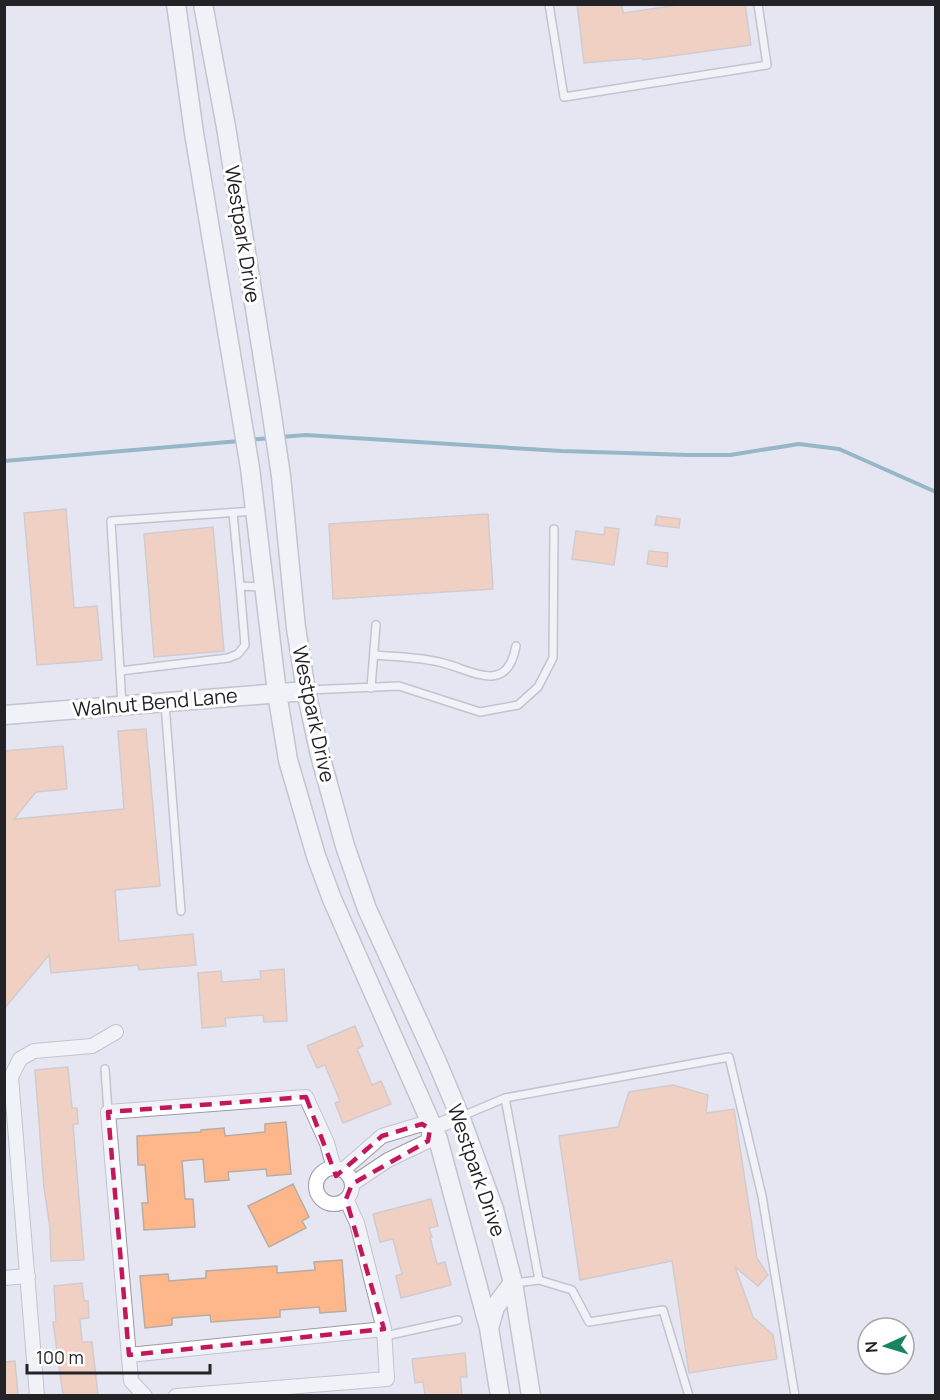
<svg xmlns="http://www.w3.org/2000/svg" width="940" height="1400" font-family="Manrope,sans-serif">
<rect width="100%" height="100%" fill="#e6e5f2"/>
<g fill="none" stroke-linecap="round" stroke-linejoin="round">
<!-- stream -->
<path stroke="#367e91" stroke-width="4" d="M280,437L306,435L561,451L689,455H730L799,444L839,449L936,492
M250,440L270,438
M4,461L240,441"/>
</g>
<!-- building -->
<path fill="#fdb78a" stroke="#b8aca4" stroke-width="1.5" d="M577,4H622L623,13L685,4H745L751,45L643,60V58L584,63Z
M66,509L74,608L97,606L102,660L37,665L24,513Z
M488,514L493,589L333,599L329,524Z
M657,516L680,519L679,528L655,525Z
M213,527L224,651L154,657L144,534Z
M605,527L619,529L614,565L572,559L576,531L604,535Z
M649,551L668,553L667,567L647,564Z
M146,729L160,886L115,890L119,941L193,934L196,965L139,970L138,965L51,973L49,955L4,1009V751L63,746L67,789L36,792L14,819L124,809L118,731Z
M284,969L287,1021L264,1022L263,1015L225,1018L226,1026L202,1028L198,973L221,971L222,982L261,979L260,971Z
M355,1026L363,1046L357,1049L372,1085L381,1081L391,1104L343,1123L335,1103L340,1101L325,1065L317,1068L307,1046Z
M68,1067L72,1108H77L78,1124H73L84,1260L51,1261L50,1228L44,1188L35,1070Z
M673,1085L708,1095L706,1113L734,1109L757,1258L768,1275L758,1286L735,1267L753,1317L773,1335L777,1359L689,1373L672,1261L580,1280L559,1136L618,1127L629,1092Z
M286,1122L291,1174L267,1176L266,1169L228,1172L229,1180L205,1182L203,1159L182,1161L185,1199H193L195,1227L144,1230L142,1203H148L145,1165H138L137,1136L201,1132V1130L224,1128L225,1136L265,1132V1124Z
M293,1184L309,1217L302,1221L306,1228L269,1247L248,1206Z
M431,1199L438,1226L429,1228L432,1237H430L437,1264L445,1262L451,1285L401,1298L396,1276L402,1274L393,1239L380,1242L373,1214Z
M342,1260L346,1311L320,1313L319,1307L280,1310V1317L211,1322L210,1315L172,1318V1325L145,1328L140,1276L168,1274L169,1281L206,1278V1271L277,1266V1273L315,1270L314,1262Z
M82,1283L84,1301H88L89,1318L80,1319L82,1342H92L98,1395H63L53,1322H56L54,1286Z
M465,1353L467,1377H460L462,1395H425L423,1382L415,1383L412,1359Z
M15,1361L18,1395H4V1362Z"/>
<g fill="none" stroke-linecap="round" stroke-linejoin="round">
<defs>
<path id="lane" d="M549,4L564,97L767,65L758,4
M233,513L240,586L262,587
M374,655C397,657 421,657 443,663C474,671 507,695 516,646
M120,671L228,658L238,654L245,645L240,586
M371,688L376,625
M308,690L399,686L480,712L518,705L538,687L553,658L554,529
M165,704L181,911
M122,705L111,521L254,511
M105,1069L108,1112
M505,1098L729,1057L762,1196L795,1396
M460,1117L505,1098L539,1280L514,1283
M539,1280L572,1290L589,1322L663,1310L689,1396
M385,1336L458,1320"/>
<path id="street" d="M430,1129L460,1117
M316 1186a18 18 0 1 1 36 0a18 18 0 1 1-36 0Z
M343,1170L382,1136L422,1124L430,1129
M352,1184L388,1160L428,1141L430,1129
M4,1278L28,1276
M129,1355L384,1329
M37,1396L11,1077L20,1059L34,1051L92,1046L116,1032
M145,1396L131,1381L108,1112L306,1097L327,1143L334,1168
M176,1396L387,1379L384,1329L357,1223L346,1199"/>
<path id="secondary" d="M176,4L194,133L250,468L277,693L288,760L316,856L332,899L438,1139L489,1328L500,1396
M203,4L226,127L271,409L281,476L296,628L306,691L320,755L345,846L367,909L437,1062L461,1119L494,1209L513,1283L531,1396
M4,715L306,691
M489,1328L495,1307L513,1283"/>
</defs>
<!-- lane casing -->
<use href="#lane" stroke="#9b9aa7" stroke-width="10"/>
<!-- street casing -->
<use href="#street" stroke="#9b9aa7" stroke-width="16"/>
<!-- secondary casing -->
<use href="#secondary" stroke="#9b9aa7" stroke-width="21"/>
<!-- lane -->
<use href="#lane" stroke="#fff" stroke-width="7"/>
<!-- street -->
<use href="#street" stroke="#fff" stroke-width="14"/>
<!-- secondary -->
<use href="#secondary" stroke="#fff" stroke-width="18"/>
</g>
<!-- marked area -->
<path d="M0 0H940V1400H0ZM306,1097L336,1176L382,1136L422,1124L430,1129L428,1141L352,1184L346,1199L384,1329L129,1355L108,1112Z" fill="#e6e5f2" fill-opacity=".55" fill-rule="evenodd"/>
<path fill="none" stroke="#c2185b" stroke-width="4.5" stroke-dasharray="12 8" stroke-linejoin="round" d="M306,1097L336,1176L382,1136L422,1124L430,1129L428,1141L352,1184L346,1199L384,1329L129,1355L108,1112Z"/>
<g text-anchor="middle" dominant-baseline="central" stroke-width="6" stroke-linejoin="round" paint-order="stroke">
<!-- street labels -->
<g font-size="20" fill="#232227" stroke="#fff">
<text transform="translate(243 234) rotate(81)">Westpark Drive</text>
<text transform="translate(155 702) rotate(-5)">Walnut Bend Lane</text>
<text transform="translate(314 714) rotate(78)">Westpark Drive</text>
<text transform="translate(477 1170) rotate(71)">Westpark Drive</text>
</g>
</g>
<!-- border -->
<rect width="940" height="1400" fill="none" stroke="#232227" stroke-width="12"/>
<!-- north arrow -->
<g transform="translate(886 1346) rotate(266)"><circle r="28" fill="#ffffff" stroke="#a7a7a9" stroke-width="1.5"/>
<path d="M0-4.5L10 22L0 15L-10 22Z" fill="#198461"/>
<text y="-9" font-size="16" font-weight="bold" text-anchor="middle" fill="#232227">N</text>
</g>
<!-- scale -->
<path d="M27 1364v9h183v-9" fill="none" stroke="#232227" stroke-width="3"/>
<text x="36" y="1364" font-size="18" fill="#232227" stroke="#ffffff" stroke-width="4.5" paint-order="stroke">100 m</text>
</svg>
